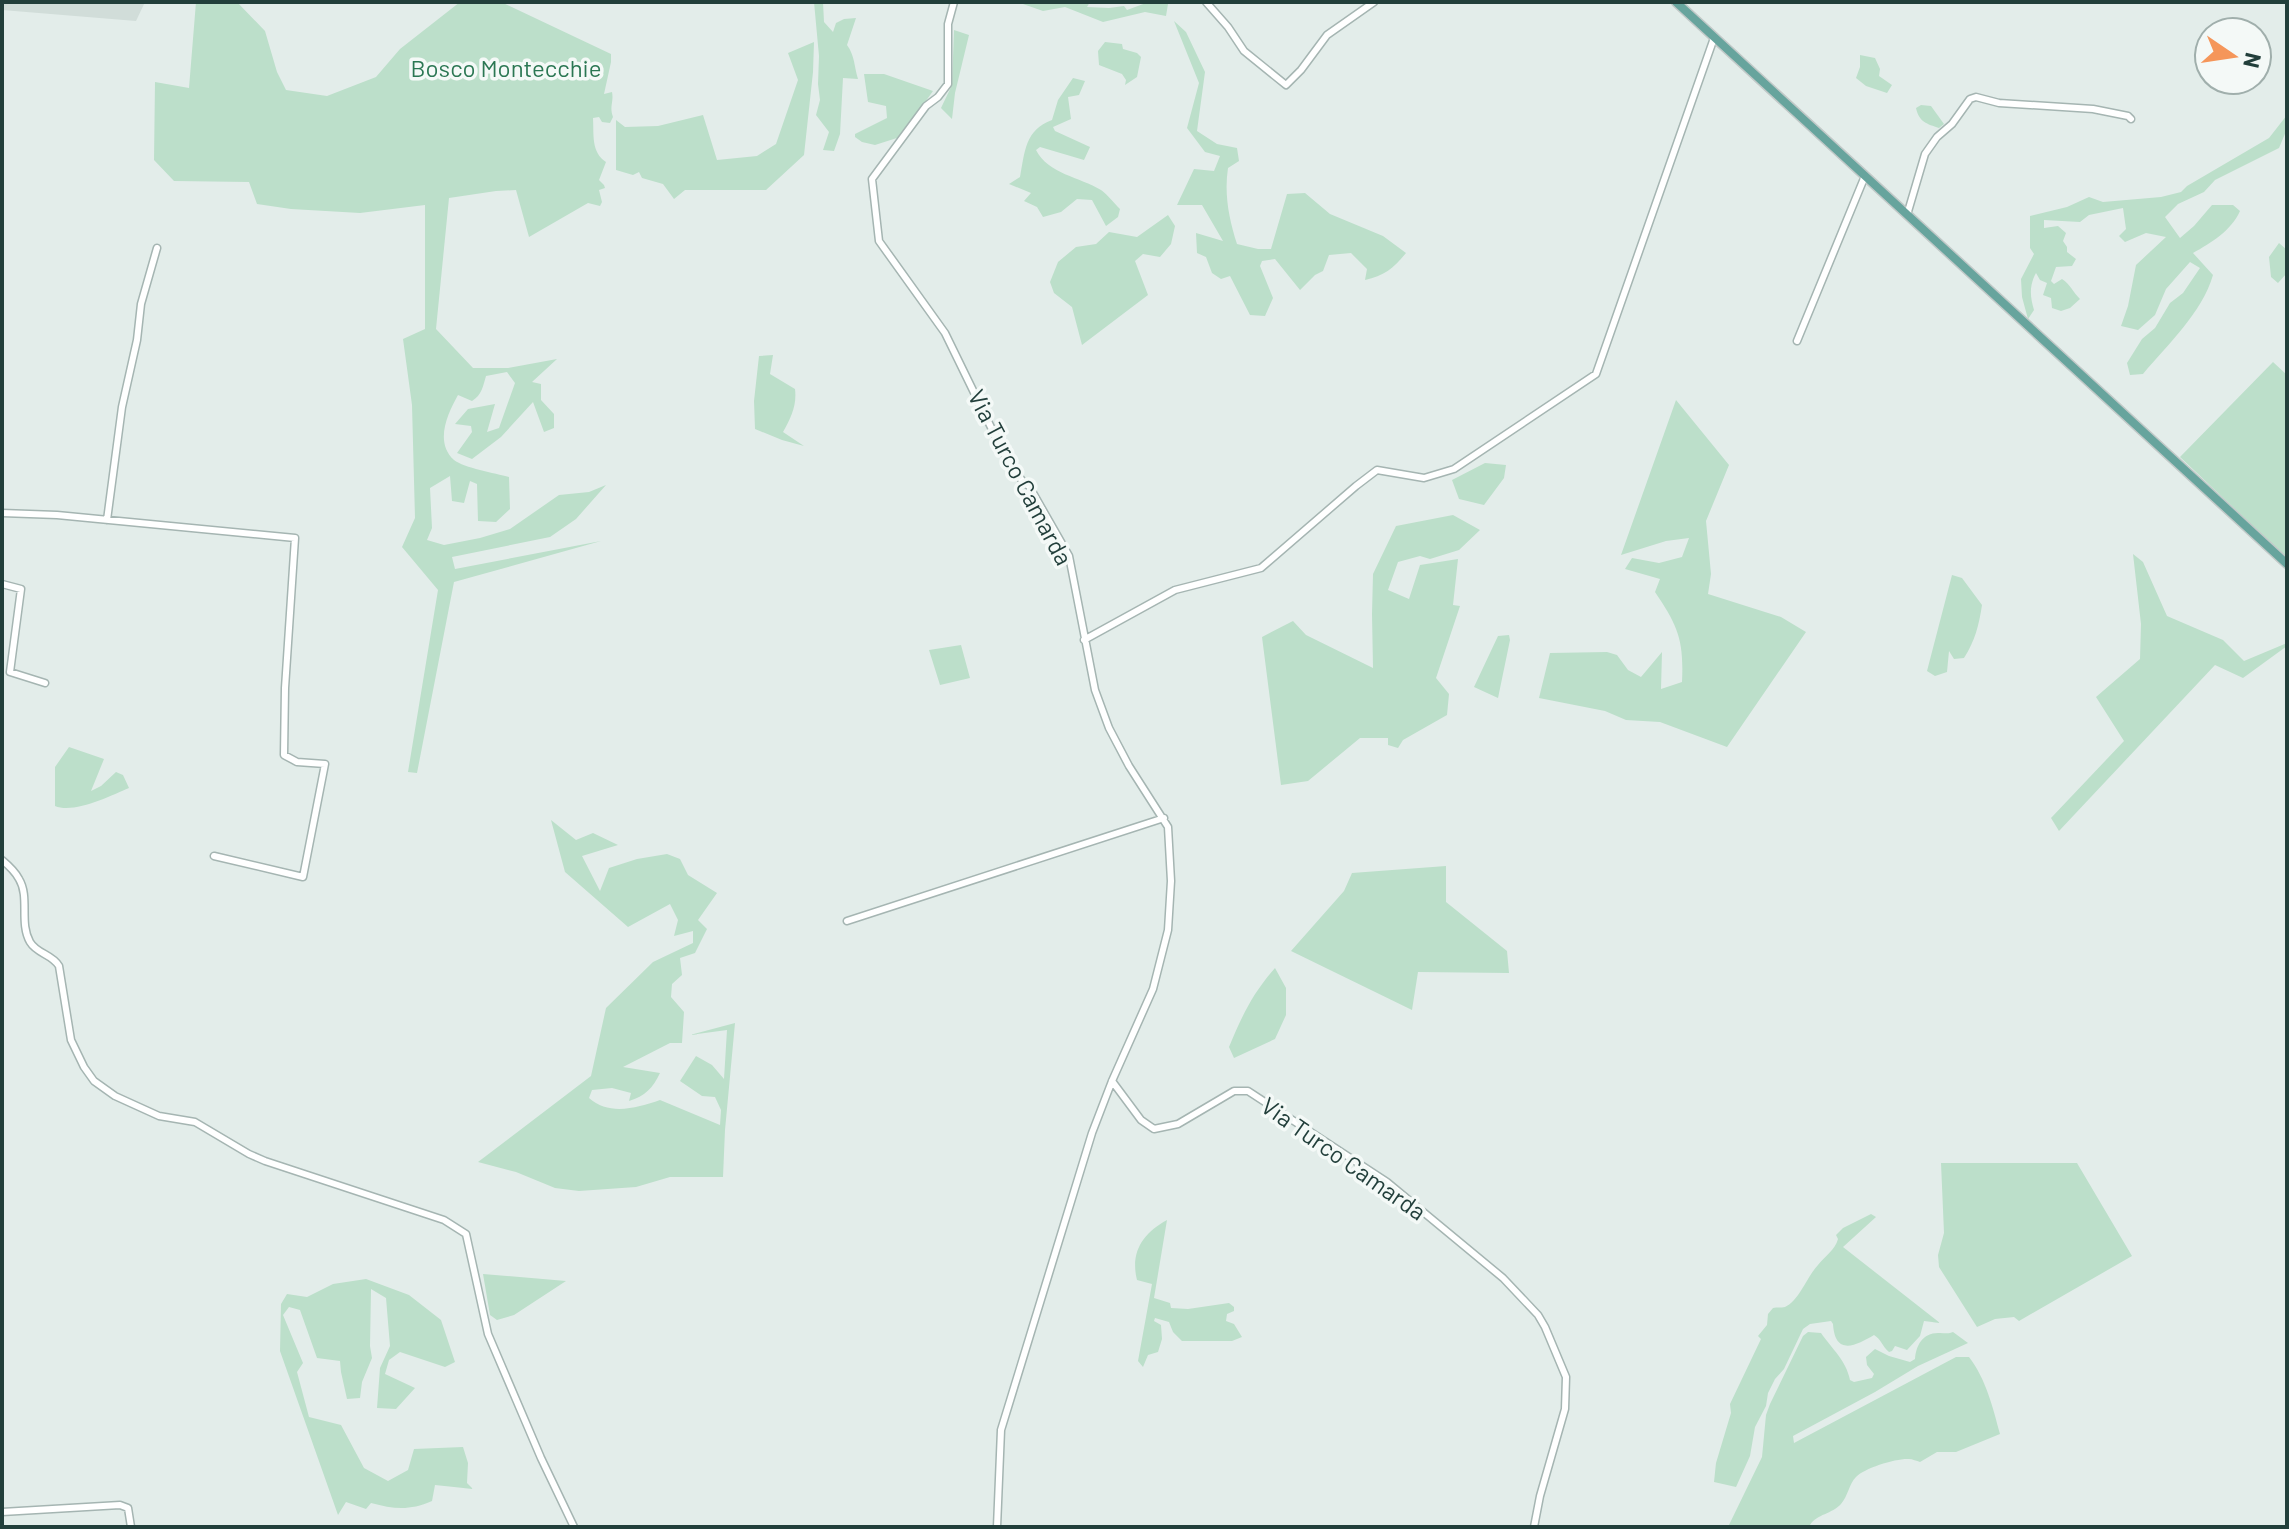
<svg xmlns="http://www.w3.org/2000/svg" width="2289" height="1529" font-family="Barlow,sans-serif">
<rect width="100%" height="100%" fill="#e3edea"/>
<!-- built -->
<path fill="#d1ddd9" d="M2,2H145L136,21L2,10Z"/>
<!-- green -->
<path fill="#bcdfca" d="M196,2H237L265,31L277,72L286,90L327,96L376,77L400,49L460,2H501L611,54V62L604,94L612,92C614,102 609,106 613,117L610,123L602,122L599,117L593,118C594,135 591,152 606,162L599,180L604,185L605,188L599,190L602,202L600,206L588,203L529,237L516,190L496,191L449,198L436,329L473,368H508L557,359L532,382L541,384V400L554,414V428L544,432L533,402L501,437L472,459L457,453L472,432L471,426L455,424L468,409L495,404L487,432L499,428L515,383L507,372L486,376C483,386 482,395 472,401L458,395C448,413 434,442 454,460C464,468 495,473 509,477L510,509L496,522L478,521L477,484L470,481L464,503L452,501L450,476L430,488L432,528L427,540L444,545L480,538L510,529L559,495L589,492L606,485L576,519L550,537L452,557L455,569L601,541L454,582L417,773L408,772L438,590L402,547L415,518L412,405L403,339L425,329V205L360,213L291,209L257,204L249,182L174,181L154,160L155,82L189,88Z
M814,2H823L824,22L833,32L836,23L844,19L856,18L847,45C855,56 854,66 858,79L843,78L840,134L834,151L823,150L829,132L816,115L820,100L818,84L819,56Z
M1027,2H1090L1087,7L1109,8L1124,6L1127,10L1146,3L1168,4L1166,16L1145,12L1103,22L1065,7L1043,11L1023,4Z
M1174,21L1186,32L1205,72L1197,131L1217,144L1237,148L1239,161L1228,168C1224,194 1229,219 1237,244L1258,249H1271L1287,194L1305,193L1330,214L1383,236L1406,253C1394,268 1384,276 1365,280L1367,269L1351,253L1329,255L1323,271L1315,275L1300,290L1275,259L1262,261L1260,266L1273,298L1265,316L1250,315L1230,276L1221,279L1212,273L1206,257L1197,253L1196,233L1223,241L1202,205H1177L1194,169L1214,171L1220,156L1205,152L1187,128L1199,83Z
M954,30L969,35L955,93L952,119L941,108L952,85Z
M814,42L813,72L804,155L766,190H685L674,199L663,184L642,178L639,172L633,175L616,170V120L625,127L658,126L703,115L717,160L757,156L776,144L798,80L788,53Z
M1105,42L1122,44L1123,49L1137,53L1141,57L1137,77L1125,85L1126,80L1122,74L1099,65L1098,51Z
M1860,55L1875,58L1880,69L1879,76L1892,85L1887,93L1866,86L1856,78L1860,67Z
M864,74H884L933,91L900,137L875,145L862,142L855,137V134L887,118L886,106L868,102Z
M1073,78L1085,81L1079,95L1068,97L1071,119L1053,127L1055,131L1090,147L1084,160L1040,147L1036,150C1048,174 1080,177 1101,190C1108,195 1114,203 1120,209L1118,217L1106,226L1092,200L1077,199L1061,212L1043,217L1037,207L1024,201L1031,193L1009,184L1020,177C1025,151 1025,130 1052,120L1058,100Z
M1921,105L1931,106L1944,124L1939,128C1927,124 1919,122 1916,108Z
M2287,115V129L2279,148L2215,180L2204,192L2178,204L2165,217L2180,238L2194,226L2212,205H2233L2240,211C2231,231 2211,243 2193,253L2213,275C2202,313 2168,344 2143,374L2130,375L2127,363L2142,339L2155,328L2170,303L2183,293L2200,268L2190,262L2166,289L2155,315L2138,330L2121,326L2128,306L2136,265L2166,237L2146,233L2125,242L2119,236L2126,229L2123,208L2089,215L2080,222L2044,220V228L2058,226L2066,233L2063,241L2067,247V252L2076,259L2072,266L2056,267L2051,281L2054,284L2062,279C2070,284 2073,292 2080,299L2070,308L2061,311L2052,308L2051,298L2043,295L2047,283L2040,280L2036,273C2029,286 2030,296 2034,310L2028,319L2022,297L2021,279L2034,254L2030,248V216L2067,207L2089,197L2103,202L2161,197L2181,192L2187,186L2269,138Z
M1168,215L1175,226L1171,244L1160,257L1143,254L1135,261L1148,295L1082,345L1072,307L1054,293L1050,282L1058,262L1076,247L1096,244L1109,232L1137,237Z
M2279,243L2287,250V273L2278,283L2271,277L2269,257Z
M773,355L770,374L795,389C797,405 791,418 783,432L804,446L782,440L755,429L754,401L759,356Z
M2273,362L2287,375V558L2180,457Z
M1676,400L1729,465L1706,521L1711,574L1708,594L1781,617L1806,632L1727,747L1660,722L1626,720L1605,711L1539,698L1550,653L1607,652L1617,655L1628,670L1641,677L1662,652L1661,689L1682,682C1684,640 1678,626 1655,592L1660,579L1625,569L1632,558L1659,563L1682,557L1689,538L1666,541L1621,555Z
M1485,463L1506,465L1504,478L1484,505L1459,499L1452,480Z
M1453,515L1480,530L1459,550L1430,559L1420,556L1398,562L1388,590L1409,599L1420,565L1458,559L1453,605L1460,606L1436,678L1449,694L1447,715L1403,740L1398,748L1388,745V738H1360L1308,781L1281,785L1262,637L1293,621L1306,635L1373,668L1372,614L1373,574L1396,526Z
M2133,554L2143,562L2167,616L2223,640L2244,661L2287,643V646L2243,678L2215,665L2059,831L2051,818L2124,741L2096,697L2140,659L2141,624Z
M1952,575L1962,578L1982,605C1979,625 1975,641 1964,658L1954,659L1949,651L1947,672L1935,676L1927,671Z
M1509,635L1510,640L1498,698L1474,687L1498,636Z
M961,645L970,678L940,685L929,650Z
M69,747L104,759L91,791L101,786L116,772L123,775L129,788C110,796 74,814 55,806V767Z
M551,820L576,840L593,833L618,845L582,856L600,891L609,868L637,859L667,854L680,859L688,875L717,893L698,920L707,929L695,953L680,958L682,975L672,984L671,997L684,1012L682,1043H670L623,1067L660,1073C653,1088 645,1096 629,1101L631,1093L612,1088L592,1090L589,1098C609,1116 637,1108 660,1100L720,1125L721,1110L715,1097L702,1096L680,1081L696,1056L712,1065L724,1079L727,1030L690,1035L735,1023L725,1130L723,1177H670L636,1187L579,1191L555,1188L516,1172L478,1162L591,1076L606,1008L653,962L693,943V931L674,936L678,920L670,904L628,927L565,872Z
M1446,866V902L1507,951L1509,973L1418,972L1412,1010L1291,951L1344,891L1352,873Z
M1275,968L1286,988V1015L1275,1039L1234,1058L1229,1047C1242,1016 1252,994 1275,968Z
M1941,1163H2077L2132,1256L2019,1321L2014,1317L1995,1319L1977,1327L1939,1267L1938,1255L1944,1233Z
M1871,1214L1876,1217L1843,1247L1940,1323L1924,1321L1920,1336L1907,1350L1895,1346L1892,1351L1889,1352C1882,1346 1881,1339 1874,1335C1857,1345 1835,1357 1833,1324L1831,1321L1810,1324L1803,1329L1784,1369L1775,1379L1768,1393L1766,1406L1755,1427L1750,1456L1736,1487L1714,1482L1716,1463L1731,1413L1730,1404L1761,1339L1758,1336L1767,1325L1768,1314L1773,1308C1777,1307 1781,1308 1785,1307C1799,1301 1808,1275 1818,1265C1825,1256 1835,1250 1838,1239L1836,1235L1843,1228Z
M1167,1220L1154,1298L1170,1303L1171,1308L1188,1309L1229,1303L1234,1307V1311L1227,1314L1226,1321L1234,1324L1242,1337L1232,1341H1182L1173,1332L1169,1322L1155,1318L1154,1321L1161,1325L1162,1339L1158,1352L1148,1355L1143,1367L1138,1361L1152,1284L1137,1280C1130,1252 1143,1233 1167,1220Z
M483,1274L566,1281L514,1315L497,1320L490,1315Z
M366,1279L409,1295L441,1320L455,1362L445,1367L400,1352L389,1360L385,1374L415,1388L396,1409L377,1408L380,1368L390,1346L386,1298L371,1289L370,1346L372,1358L362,1382L360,1398L347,1399L341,1372L340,1361L317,1358L300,1310L289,1307L283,1315L303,1363L297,1372L309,1417L341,1425L364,1468L388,1481L408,1470L414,1449L463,1447L468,1463L467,1483L473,1489L435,1485L432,1501C409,1511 394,1509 371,1503L366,1509L346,1502L338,1515L280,1351L281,1304L287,1294L307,1297L333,1284Z
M1808,1332L1821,1333C1832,1349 1846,1360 1850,1380L1854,1382L1872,1378L1874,1374L1867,1365L1866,1357L1875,1349L1889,1356L1910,1362L1915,1359C1916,1345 1923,1332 1940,1333C1945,1333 1949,1334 1953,1332L1968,1343L1918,1366L1875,1392L1793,1436L1794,1443L1956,1357H1969C1986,1379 1993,1408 2000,1434L1956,1452H1937L1920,1462C1917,1461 1912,1459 1909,1459C1897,1458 1864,1468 1856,1477C1849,1484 1848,1496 1841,1504C1832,1514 1817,1514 1810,1525L1728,1527L1762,1457L1766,1415L1770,1404L1803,1336Z"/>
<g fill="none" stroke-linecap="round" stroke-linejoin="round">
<defs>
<path id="minor" d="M954,2L948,24V84L938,97L926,106L872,179L879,241L945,333L1004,454L1023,482L1029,486L1069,556L1095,690L1109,728L1129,766L1168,827L1171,881L1168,930L1153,989L1112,1081L1092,1133L1001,1430L997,1527
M1206,2L1228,27L1244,51L1286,85L1301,70L1327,35L1374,2
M1907,215L1925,154L1937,137L1952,124L1970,99L1976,97L1999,103L2093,109L2128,116L2131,119
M1797,341L1865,176
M2,513L57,515L295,538L285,688L284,755L297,762L325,764L303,877L214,856
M107,520L122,407L137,340L141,304L157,248
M2,584L21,589L10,672L45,683
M1084,640L1175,590L1261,568L1356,486L1377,470L1424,478L1454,469L1596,374L1714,38
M2,860C8,865 15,871 19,879C30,897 19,923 30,942C37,954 52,954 59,966L71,1040L84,1067L94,1081L115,1096L159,1116L195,1122L249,1154L265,1161L444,1220L466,1234L488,1334L541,1458L574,1527
M847,921L1164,818
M1112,1081L1141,1120L1154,1129L1178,1124L1234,1091H1248L1387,1182L1503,1278L1538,1315L1545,1327L1566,1377L1565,1409L1540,1496L1534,1527
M2,1512L120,1505L128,1508L131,1527"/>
<path id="major" d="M1676,2L2287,564"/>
</defs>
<!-- minor casing -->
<use href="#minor" stroke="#a5b5b2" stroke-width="9"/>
<!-- major casing -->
<use href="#major" stroke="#c1c9c8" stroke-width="11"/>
<!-- minor -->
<use href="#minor" stroke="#fff" stroke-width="6"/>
<!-- major -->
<use href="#major" stroke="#67a49d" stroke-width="8"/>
</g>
<g text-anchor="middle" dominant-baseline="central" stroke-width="7" stroke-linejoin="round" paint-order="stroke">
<!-- park labels -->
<g font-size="24" fill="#2b7753" stroke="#f4f9f7">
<text x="506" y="67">Bosco Montecchie</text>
</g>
<!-- street labels -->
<g font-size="24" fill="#223f3b" stroke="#f4f9f7">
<text transform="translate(1021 477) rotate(62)">Via Turco Camarda</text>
<text transform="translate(1344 1158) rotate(35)">Via Turco Camarda</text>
</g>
</g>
<!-- border -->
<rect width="2289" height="1529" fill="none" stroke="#223f3b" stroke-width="8"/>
<!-- north arrow -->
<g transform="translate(2233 56) rotate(103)"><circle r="38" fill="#f4f9f7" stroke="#a0afac" stroke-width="2"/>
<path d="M0-6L14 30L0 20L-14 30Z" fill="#f5965a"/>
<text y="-12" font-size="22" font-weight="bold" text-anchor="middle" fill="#223f3b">N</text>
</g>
</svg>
